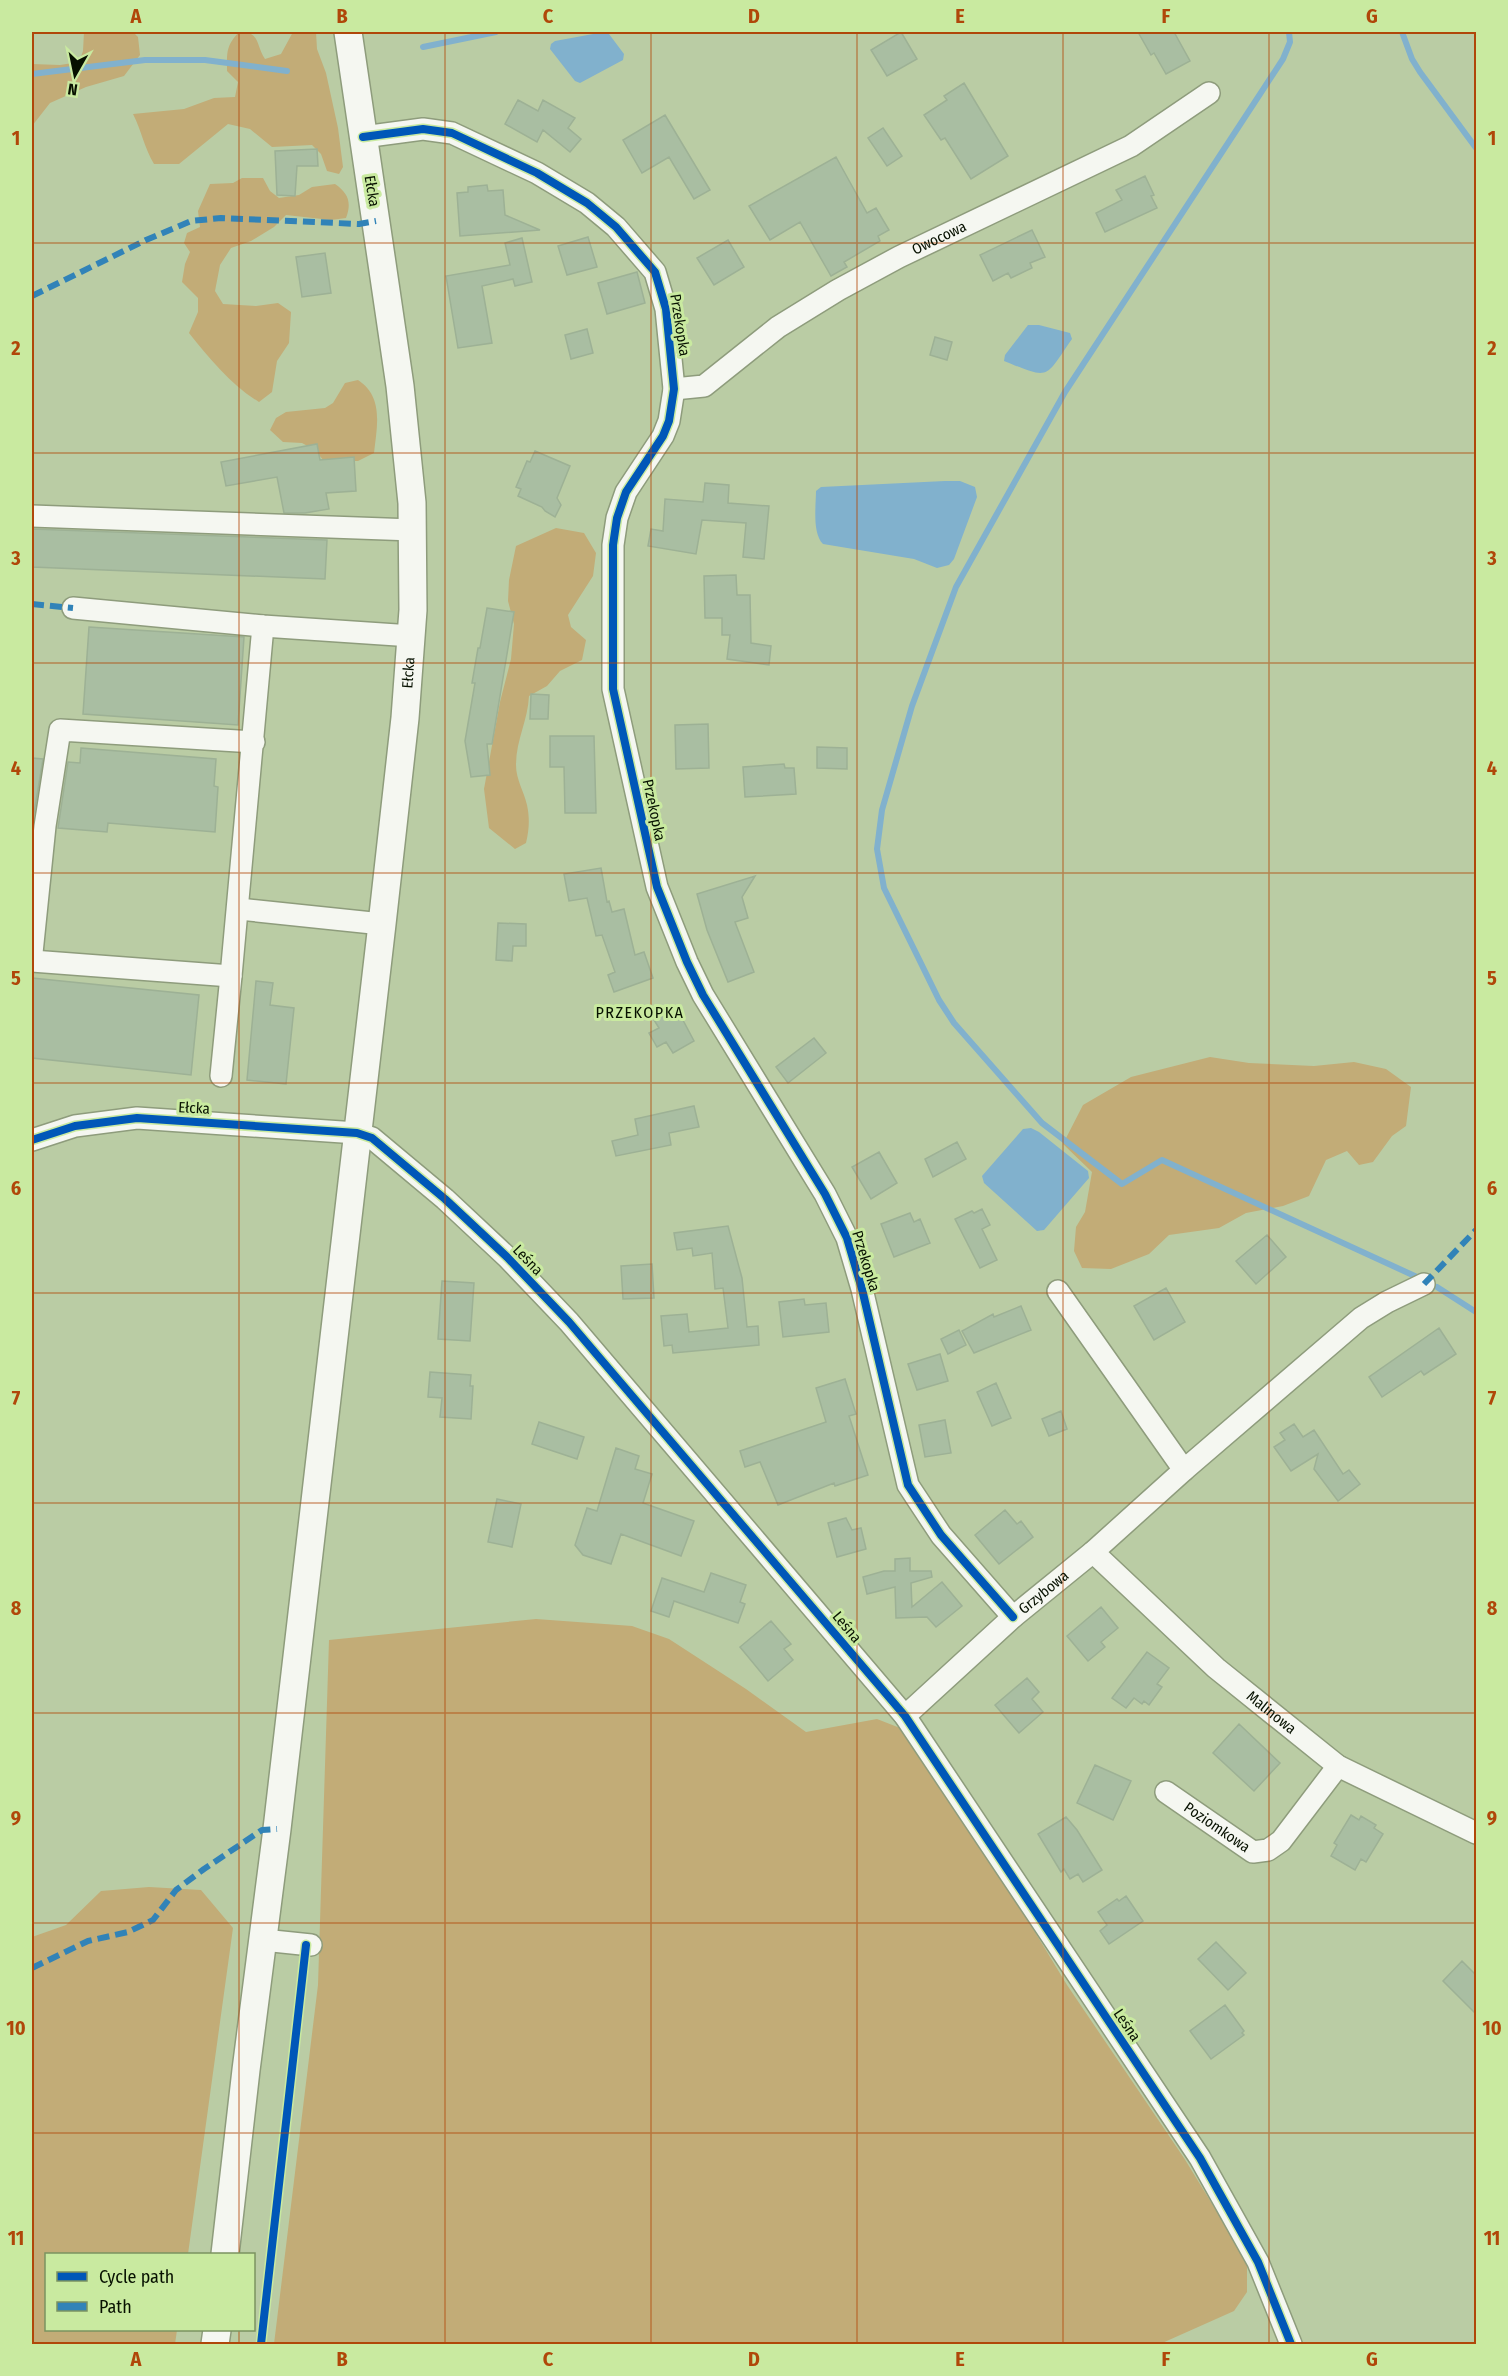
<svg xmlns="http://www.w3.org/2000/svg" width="1508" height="2376" font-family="'Fira Sans Condensed',sans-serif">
<rect width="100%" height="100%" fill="#bacca4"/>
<!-- forest -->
<path fill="#c2ac77" d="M84,32H133L138,37L140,55L124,76L86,87L50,103L32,126V64L60,65L79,62L83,51Z
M239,32C261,32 255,44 265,59L281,54L293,32H316L317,49L326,73L338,128L343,167L339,174L327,171L321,154L312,145L272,147L250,129L228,124L179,164H154C144,147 142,132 133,114L184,109L214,98L235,97L238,82L227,71C227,52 226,46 239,32Z
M242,178H263L270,191L279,198L299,195L312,187L335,184C348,193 352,202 346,218L331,220L286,215L274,227L251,241L231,248L220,265L215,291L223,304L256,306L278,303L291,312L289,343L277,361L272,392L259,402C231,385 210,359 189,333L198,312V298L182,282L185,264L190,252L184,243L187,233L200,227L198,211L210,184L233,183Z
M358,380C384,397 377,426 374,453L358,461H324L315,450L302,443L283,442L270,430L276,418L286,412L325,408L333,403L345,383Z
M556,528L584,533L596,553L593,576L568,615L571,627L586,640L582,660L560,671L547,686L529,696C528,720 516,740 516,765C516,780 524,791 527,805C530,819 529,830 526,843L515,849L489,828L484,789L500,702L511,659L514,624L508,601L509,580L516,546Z
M1210,1057L1249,1063L1314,1066L1354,1062L1386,1069L1411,1087L1406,1126L1392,1136L1373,1162L1359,1165L1347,1151L1326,1160L1309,1196L1283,1206L1246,1213L1219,1228L1169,1235L1149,1254L1111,1269L1082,1268L1074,1251L1076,1227L1085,1212L1092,1172L1063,1144L1083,1105L1131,1077Z
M536,1619L632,1626L669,1639L746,1689L806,1732L877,1719L900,1728L938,1772L1067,1985L1184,2158L1247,2261V2292L1234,2311L1160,2344H274L318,1985L329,1640Z
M149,1887L201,1890L233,1928L188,2254H46V2330H177L175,2344H32V1937L66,1925L101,1891Z"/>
<!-- water -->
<path fill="#81b1cd" d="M604,32L609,34L624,54L623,60L580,83L575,81L550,49L551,44L555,41Z
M1028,325H1039L1070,333L1072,339C1044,379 1051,380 1004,361L1005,355Z
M945,481H960L975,487L977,497L954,559L949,565L937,568L914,559L823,544C812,533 816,506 816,491L821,487Z
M1031,1128L1039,1132L1088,1171L1089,1178L1044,1230L1037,1231L984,1183L982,1176L1023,1129Z"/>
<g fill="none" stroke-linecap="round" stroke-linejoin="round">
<!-- stream -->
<path stroke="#81b1cd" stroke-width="6" d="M1289,32L1290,42L1283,59L1065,392L956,587L912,706L882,810L877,849L884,888L939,1000L954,1023L1042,1123L1122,1184L1162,1160L1417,1277
M1402,32L1412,59L1420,72L1476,148
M423,47L496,32
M32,74L145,60H205L287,71
M1437,1287L1476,1312"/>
</g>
<!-- building -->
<path fill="#a9bea2" stroke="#9db195" stroke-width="1.5" d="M901,32L917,59L887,76L871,50Z
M1138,32H1174L1190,61L1166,74L1154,53L1151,55Z
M964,83L1008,156L971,179L945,138L941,140L924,115L947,100L944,96Z
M518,100L538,111L543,100L575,118L568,128L581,139L570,152L543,130L537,142L505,124Z
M665,115L710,190L694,199L669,157L642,173L623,140Z
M883,128L902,156L887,166L868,138Z
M317,149L318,166H297L295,196L277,195L275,151Z
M836,157L867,213L876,208L889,230L878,236L880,241L844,262L847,267L831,276L800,222L770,240L749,206Z
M1145,176L1154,195L1151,196L1157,208L1105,232L1096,213L1122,200L1116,190Z
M487,185L488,191L503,190L505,215L540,230L460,236L457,193L468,192V187Z
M1032,230L1045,257L1030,263L1032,268L1011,278L1008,273L993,281L980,255Z
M588,237L597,267L567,275L558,246Z
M522,238L532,282L515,286L513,279L482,286L492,343L458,348L446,276L510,265L505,243Z
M728,240L744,267L714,285L697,258Z
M325,253L331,293L302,297L296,257Z
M637,272L645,303L607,314L598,283Z
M587,329L593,353L571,359L565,335Z
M935,337L952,342L947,360L930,355Z
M317,444L320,460L354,457L356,491L326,493L329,509L305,513H284L277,477L226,486L221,462Z
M535,451L570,466L557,498L561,505L555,517L545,511L542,507L518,496L521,489L516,487L527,461L530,462Z
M705,483L729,485L728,503L769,506L764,559L743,557L746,523L702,520L696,554L648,546L651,529L663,531L665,499L703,502Z
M32,529L327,540L325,579L32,567Z
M736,575L737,595H750L751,643L771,646L769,665L727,659L730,635H722V618H705L704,576Z
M487,608L514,612L492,744H487L490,775L471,777L465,741L475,683H472L478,648H480Z
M89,627L244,637L238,725L83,714Z
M531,694L549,695L548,719H530Z
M708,724L709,768L676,769L675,725Z
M550,736H594L596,813H565L564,767H550Z
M817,747L847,748V769L817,768Z
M81,748L216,759L214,786L218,787L215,832L108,823L107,832L58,828L68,762L80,763Z
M32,758L43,759L32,825Z
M784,764L785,768H794L796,794L745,797L743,767Z
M601,868L607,902L609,901L612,912L624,909L635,955L644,952L653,978L614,992L608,975L615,972L602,935L596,936L587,898L569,901L564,874Z
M755,876L742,897L748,918L735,922L754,972L728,982L707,930L697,894Z
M498,923L526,924V946H513L512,961L496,960Z
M32,978L199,995L191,1075L32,1058Z
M256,981L273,983L270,1005L294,1008L286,1084L247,1080Z
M676,1007L694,1041L673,1053L666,1042L657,1047L649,1033L659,1028L654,1020Z
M814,1038L826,1053L788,1083L776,1067Z
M694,1106L699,1127L669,1133L671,1145L616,1156L612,1141L638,1135L635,1119Z
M957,1142L966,1159L933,1177L925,1159Z
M879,1152L897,1183L871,1199L852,1167Z
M982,1209L990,1225L982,1229L997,1260L980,1268L955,1219L972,1211L974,1213Z
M910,1213L914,1222L920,1219L930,1243L894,1257L881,1224Z
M728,1226L742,1278L747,1327L758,1326L759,1345L673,1353L672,1345L664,1346L661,1316L687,1314L689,1332L728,1328L723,1288L715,1289L712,1253L693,1256L692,1248L677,1250L674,1233Z
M1267,1235L1286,1257L1256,1284L1236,1261Z
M652,1264L654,1298L623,1299L621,1266Z
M442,1281L474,1283L470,1341L438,1339Z
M1166,1288L1185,1322L1154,1340L1134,1306Z
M804,1299L805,1305L826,1303L829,1332L783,1337L779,1302Z
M1021,1306L1031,1330L974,1353L962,1331L993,1314L994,1317Z
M1439,1328L1456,1354L1424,1375L1421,1371L1382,1397L1369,1377Z
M959,1330L966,1345L948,1354L941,1339Z
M940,1354L948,1381L917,1390L908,1364Z
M430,1372L471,1375L470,1386H473L471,1419L440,1417L442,1398L428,1397Z
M845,1379L856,1414L849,1416L868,1475L835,1486L834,1483L778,1505L760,1462L745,1467L740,1451L826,1422L816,1388Z
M996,1383L1011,1418L992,1426L977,1392Z
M1061,1411L1067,1429L1049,1436L1042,1419Z
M945,1420L951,1453L925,1457L919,1425Z
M539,1422L584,1437L577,1459L532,1444Z
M1294,1424L1303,1437L1314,1430L1343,1474L1349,1470L1360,1484L1338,1501L1314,1469L1318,1454L1291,1471L1274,1447L1285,1440L1280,1433Z
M616,1448L639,1456L635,1469L652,1474L643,1503L694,1521L681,1556L621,1534L611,1564L583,1555L575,1545L587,1508L597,1511Z
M497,1499L521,1504L512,1547L488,1542Z
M1005,1510L1017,1524L1021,1521L1033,1537L999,1564L975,1535Z
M846,1518L852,1530L861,1528L866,1549L837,1557L828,1523Z
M910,1558V1571H931L932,1577L911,1583L912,1607L942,1582L962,1606L936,1627L927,1617L896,1618L895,1587L867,1594L863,1577L884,1571H895V1559Z
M711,1573L746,1585L740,1602L745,1604L738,1623L674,1601L669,1617L651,1611L662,1578L704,1592Z
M1101,1607L1118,1628L1101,1642L1105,1647L1088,1661L1067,1636Z
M771,1621L791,1644L784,1649L793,1660L768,1681L740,1647Z
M1147,1652L1169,1668L1157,1684L1162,1687L1149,1705L1144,1701L1142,1704L1134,1698L1126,1708L1112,1698Z
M1027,1678L1039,1692L1032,1699L1043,1712L1019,1733L995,1705Z
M1239,1724L1280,1763L1254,1791L1213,1753Z
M1095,1765L1131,1781L1113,1820L1077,1803Z
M1351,1815L1359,1820L1361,1816L1376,1825L1374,1828L1383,1834L1366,1862L1361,1859L1355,1870L1331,1856L1337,1845L1334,1843Z
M1066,1817L1077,1830L1102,1870L1083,1882L1078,1874L1070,1879L1064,1869L1061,1872L1038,1834Z
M1126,1896L1143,1921L1109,1944L1100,1931L1107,1925L1098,1912L1117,1899L1119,1901Z
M1216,1942L1246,1973L1228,1990L1198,1959Z
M1462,1961L1476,1975V2014L1443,1981Z
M1225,2005L1244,2031L1242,2033L1244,2035L1211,2059L1190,2031Z"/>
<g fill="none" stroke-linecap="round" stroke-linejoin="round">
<defs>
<g id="minor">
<path d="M363,137L423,129L452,133L537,173L587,203L616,227L655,272L666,309L674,389L669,421L663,436L626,492L617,518L613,545V689L657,887L687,962L703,995L825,1194L847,1238L862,1289L908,1485L941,1535L1013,1617"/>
<path id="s1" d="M674,389L704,386L778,327L838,290L899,257L1131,146L1209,93"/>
<path d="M32,516L413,530"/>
<path d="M73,608L263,626L412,636"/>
<path d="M239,909L382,924"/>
<path d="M32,953L45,826L60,730L254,742"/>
<path d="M32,961L231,976L263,626"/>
<path d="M221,1076L231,976"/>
<path d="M32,1140L75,1126L137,1118L357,1133L372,1138L445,1199L507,1257L569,1322L905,1716L1200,2158L1258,2262L1291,2344"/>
<path d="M1058,1291L1184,1470"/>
<path id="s2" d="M1093,1552L1216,1668L1338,1766L1476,1833"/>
<path id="s3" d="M905,1716L1013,1617L1093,1552L1184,1470L1361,1318L1387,1302L1424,1284"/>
<path id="s4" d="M1166,1792L1253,1852L1268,1850L1281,1841L1338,1766"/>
<path d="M263,1940L311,1945"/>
</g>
<g id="major">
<path id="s5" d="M225,2254L246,2070L277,1829L382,924L405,718L413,610L412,503L400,386L348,32"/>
<path d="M215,2344L217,2330"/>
</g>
</defs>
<!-- minor casing -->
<use href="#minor" stroke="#8e9c7c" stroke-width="24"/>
<!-- major casing -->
<use href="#major" stroke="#8e9c7c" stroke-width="30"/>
<!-- minor -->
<use href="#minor" stroke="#f5f7f1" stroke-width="21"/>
<!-- major -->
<use href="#major" stroke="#f5f7f1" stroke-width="27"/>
<!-- quiet -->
<path stroke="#3183b8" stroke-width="6" stroke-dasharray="12 6" stroke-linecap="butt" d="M32,296L146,240L191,221L221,218L359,224L376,221
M32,604L73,608
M1424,1284L1476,1230
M32,1968L88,1941L128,1932L153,1920L176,1890L204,1869L262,1830L277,1829"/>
<defs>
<path id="cycleway" d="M363,137L423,129L452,133L537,173L587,203L616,227L655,272L666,309L674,389L669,421L663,436L626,492L617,518L613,545V689L657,887L687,962L703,995L825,1194L847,1238L862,1289L908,1485L941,1535L1013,1617
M32,1140L75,1126L137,1118L357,1133L372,1138L445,1199L507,1257L569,1322L905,1716L1200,2158L1258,2262L1291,2344
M261,2344L306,1945"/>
</defs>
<!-- cycleway casing -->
<use href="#cycleway" stroke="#c9eaa0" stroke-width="11"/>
<!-- cycleway -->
<use href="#cycleway" stroke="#0057b8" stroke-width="8"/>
</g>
<!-- grid -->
<path fill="none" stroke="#b04709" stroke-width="1.5" stroke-opacity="0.55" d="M239,32V2254M445,32V2344M651,32V2344M857,32V2344M1063,32V2344M1269,32V2344M32,243H1476M32,453H1476M32,663H1476M32,873H1476M32,1083H1476M32,1293H1476M32,1503H1476M32,1713H1476M32,1923H1476M32,2133H1476M239,2330V2344"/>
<g text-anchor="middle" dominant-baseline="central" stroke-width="6" stroke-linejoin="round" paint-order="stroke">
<!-- street labels -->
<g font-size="15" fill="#071100" stroke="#c9eaa0">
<text transform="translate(372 191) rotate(81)">Ełcka</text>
<text stroke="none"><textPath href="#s1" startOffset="309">Owocowa</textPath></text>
<text transform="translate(680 325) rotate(81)">Przekopka</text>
<text stroke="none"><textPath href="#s5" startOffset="1592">Ełcka</textPath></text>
<text transform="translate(654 810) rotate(78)">Przekopka</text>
<text transform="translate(194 1108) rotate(3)">Ełcka</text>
<text transform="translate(528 1260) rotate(46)">Leśna</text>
<text transform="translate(866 1261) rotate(73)">Przekopka</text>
<text stroke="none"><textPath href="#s3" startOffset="186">Grzybowa</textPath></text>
<text transform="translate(847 1627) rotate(50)">Leśna</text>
<text stroke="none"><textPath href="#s2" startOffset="240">Malinowa</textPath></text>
<text stroke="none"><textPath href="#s4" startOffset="62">Poziomkowa</textPath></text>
<text transform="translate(1127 2025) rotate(56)">Leśna</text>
</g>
<!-- neighbourhood labels -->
<g font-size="16" letter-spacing="1.5" fill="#071100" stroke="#c9eaa0">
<text x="640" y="1012">PRZEKOPKA</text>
</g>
</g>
<!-- border -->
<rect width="1508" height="2376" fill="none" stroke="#c9eaa0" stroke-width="66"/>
<!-- legend -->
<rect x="45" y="2253" width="210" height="78" fill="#c9eaa0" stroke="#7b9360" stroke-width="1.5"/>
<rect x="57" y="2272" width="30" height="9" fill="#0057b8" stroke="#7b9360" stroke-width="1.5"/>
<text x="99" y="2283" font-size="18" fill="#071100">Cycle path</text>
<rect x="57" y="2302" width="30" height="9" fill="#3183b8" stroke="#7b9360" stroke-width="1.5"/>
<text x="99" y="2313" font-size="18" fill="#071100">Path</text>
<!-- north arrow -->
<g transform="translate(75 75) rotate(189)" stroke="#c9eaa0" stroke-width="4.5" paint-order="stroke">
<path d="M0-4.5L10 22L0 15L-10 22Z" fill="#071100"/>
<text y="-9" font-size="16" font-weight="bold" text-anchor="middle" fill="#071100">N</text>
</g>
<rect x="33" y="33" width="1442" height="2310" fill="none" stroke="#b04709" stroke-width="2"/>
<g font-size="20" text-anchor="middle" font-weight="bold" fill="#b04709">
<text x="136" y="23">A</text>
<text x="342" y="23">B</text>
<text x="548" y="23">C</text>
<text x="754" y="23">D</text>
<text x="960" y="23">E</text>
<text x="1166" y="23">F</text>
<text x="1372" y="23">G</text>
<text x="16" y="145">1</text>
<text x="1492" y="145">1</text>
<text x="16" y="355">2</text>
<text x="1492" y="355">2</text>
<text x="16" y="565">3</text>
<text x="1492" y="565">3</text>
<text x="16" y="775">4</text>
<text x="1492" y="775">4</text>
<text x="16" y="985">5</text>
<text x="1492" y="985">5</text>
<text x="16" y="1195">6</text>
<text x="1492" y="1195">6</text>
<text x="16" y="1405">7</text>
<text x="1492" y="1405">7</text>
<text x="16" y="1615">8</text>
<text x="1492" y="1615">8</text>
<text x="16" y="1825">9</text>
<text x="1492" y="1825">9</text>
<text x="16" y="2035">10</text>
<text x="1492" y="2035">10</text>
<text x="16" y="2245">11</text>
<text x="1492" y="2245">11</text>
<text x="136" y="2366">A</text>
<text x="342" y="2366">B</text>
<text x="548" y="2366">C</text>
<text x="754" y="2366">D</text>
<text x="960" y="2366">E</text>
<text x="1166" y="2366">F</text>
<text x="1372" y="2366">G</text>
</g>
</svg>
